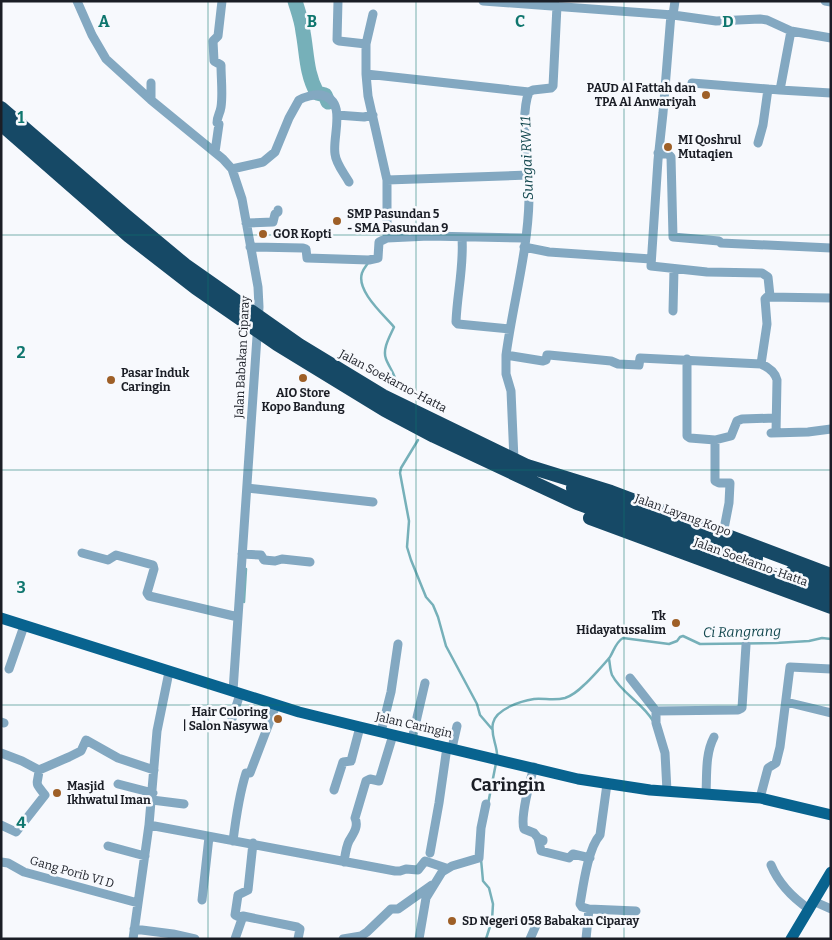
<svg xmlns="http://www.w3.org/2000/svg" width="832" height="940" font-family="Bitter,serif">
<rect width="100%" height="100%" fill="#f7f9fd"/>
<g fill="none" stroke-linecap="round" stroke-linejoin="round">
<!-- stream -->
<path stroke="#76b0b9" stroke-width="2.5" d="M368,263C366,266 363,269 362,273C356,291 384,315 394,327C390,336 382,349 386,359C389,367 395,374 396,382
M418,440L401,468L400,473L409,521L407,547L411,560L426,597L433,605L438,617L446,646L477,704L480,715L492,729
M244,602L246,569
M609,659C610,664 610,670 612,675C621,693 643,703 653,721
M497,757C498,746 490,736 493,723C496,709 521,701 534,699C544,698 554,701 565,698C571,696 579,690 584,685C589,681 606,662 610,657C614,650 616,642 623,638L669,644L677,641L680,637L683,636L700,644L776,643L809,641L822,638L831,639
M488,804L496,763
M481,859L483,881L489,888L493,904L492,920L486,939"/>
<!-- river -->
<path stroke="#76b0b9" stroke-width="15" d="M295,1C298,11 302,21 303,32C307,53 306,73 317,93L325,95L328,102"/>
<!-- minor -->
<path stroke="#83a8c1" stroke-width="9" d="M77,1L92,35L106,59L151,100L223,159L232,169L242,199L258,287L259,307L233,691
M338,1L337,40L339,41L366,44
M483,1L673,15L716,21L760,19L767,20L791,31L831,38
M825,1L831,2
M373,14L366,44V74L368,96L387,180V238
M671,14L663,113L658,160L651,266L707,272L762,273L768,277L770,296
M673,15L675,1
M366,74L529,92
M692,83L780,90L791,31
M780,90L831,93
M151,100V83
M337,115L364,117L373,115
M758,143L763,125L768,89
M215,152L219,124L217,123C217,116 220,114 221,107C223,94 221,79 221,65L214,61L213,41L218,36L222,1
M658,153L668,154L671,157L673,237L719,241L721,243L831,248
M232,169L263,162L275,152L289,118L299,100C304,97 315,94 321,95C348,100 332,136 335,154C336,164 344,173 349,182
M387,180L528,175
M246,223L273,222L275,214L278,212V210
M462,238C464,267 457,294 456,322L458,324L510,329
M250,247L303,248L306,249L307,258L369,260L378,258L379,242L387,238L429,236L525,238
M524,247L549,252L651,259
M673,311L674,269
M506,355L543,361L546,360L547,355H549L611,361L618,364L639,365L640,358L761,364C768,367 775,372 777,380L776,433
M687,359V436L690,438L715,440L731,436L737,421L742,419L775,418
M761,364L767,324L765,299L767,297L831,298
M771,433L808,432L831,429
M715,440V481L719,483H730L729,503L723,534
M514,460L511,391L506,374V355C513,303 528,251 529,199C529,170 519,116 529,92L533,90L551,88L553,86L557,6
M247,488L373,502
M82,553L108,560L116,555L153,565L154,569L147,593L149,596L238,617
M242,554L261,555L264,560L275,561L282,559L310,562
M9,669L24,626
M630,678L656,711
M786,702L831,713
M232,719L240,694
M1,722L4,723
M381,732L391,692L398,644
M412,739L425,683
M452,748L457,726
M1,753L22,761L39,770L69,757L81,751L86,740L118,758L154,770
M534,767C530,780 520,818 524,829L534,833L538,838L543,840V841L538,838L541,851L569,858L573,854L590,858
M118,784L153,793
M334,790L343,762L351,761L360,727
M667,791L665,753L656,723V711L738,710L742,708L746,645
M706,794C707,775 705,754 714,737
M760,798L768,768L776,763L780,747L790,667L831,669
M152,800L184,804
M1,825L16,832L45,795C33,780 38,786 39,770
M149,825L395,871H400L406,869L418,870L425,861L446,868
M233,841C236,817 239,795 246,773H250L276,705
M108,846L145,856
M430,853L439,803L447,747
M1,862L8,863L24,872L138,903
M344,862C345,856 346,847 349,841C353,834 359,827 355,818L366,781L370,779L379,781L393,735
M771,865C778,882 793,898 809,909
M202,900L209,837
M813,901L831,909
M589,909L636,911
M241,918L235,915L238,895L248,890L253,843
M134,929L173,934L195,939
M133,939L149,825L157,731L169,672
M235,939L243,916L297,927L300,929L298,939
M343,939L361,936L367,932L391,909H398L432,885
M419,939L426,898L442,872L452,866L479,858L481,828L486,804
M530,939L537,923
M586,939L589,909L582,907L580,904C583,887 588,848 600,835L607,784"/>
<!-- major -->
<path stroke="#08638f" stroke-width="11" d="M1,618L299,712L360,727L578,779L650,790L760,798L831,815
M791,939L831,872"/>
<!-- highway -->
<path stroke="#164966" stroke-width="14" d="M1,108L125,215L185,265L299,345L383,396L527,466L611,492L831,575
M1,124L129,236L196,288L277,344L385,410L434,436L577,503L831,596
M573,488L595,498L756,558
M590,518L831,607
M792,572L831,586"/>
</g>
<!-- grid -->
<path fill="none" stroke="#0f766e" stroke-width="1" stroke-opacity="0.55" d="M208,1V939M416,1V939M624,1V939M1,235H831M1,470H831M1,705H831"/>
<!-- markers -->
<g fill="#9e5f27" stroke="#f7f9fd" stroke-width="2">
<circle cx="706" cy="95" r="5"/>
<circle cx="668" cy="147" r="5"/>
<circle cx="337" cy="221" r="5"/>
<circle cx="263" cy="234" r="5"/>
<circle cx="303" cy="378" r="5"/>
<circle cx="111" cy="380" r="5"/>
<circle cx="676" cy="623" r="5"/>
<circle cx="278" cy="719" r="5"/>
<circle cx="57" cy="793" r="5"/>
<circle cx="452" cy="921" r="5"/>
</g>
<g text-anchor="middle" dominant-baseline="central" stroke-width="5" stroke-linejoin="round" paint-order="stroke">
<!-- poi labels -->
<g font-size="12" font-weight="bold" fill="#1b1e26" stroke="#f7f9fd" text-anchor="start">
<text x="696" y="88" text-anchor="end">PAUD Al Fattah dan<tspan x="696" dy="14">TPA Al Anwariyah</tspan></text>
<text x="678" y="140">MI Qoshrul<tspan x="678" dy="14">Mutaqien</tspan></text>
<text x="347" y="214">SMP Pasundan 5<tspan x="347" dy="14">- SMA Pasundan 9</tspan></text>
<text x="273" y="234">GOR Kopti</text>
<text x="121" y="373">Pasar Induk<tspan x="121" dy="14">Caringin</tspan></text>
<text x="303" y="393" text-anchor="middle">AIO Store<tspan x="303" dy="14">Kopo Bandung</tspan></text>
<text x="666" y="616" text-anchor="end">Tk<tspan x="666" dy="14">Hidayatussalim</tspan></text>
<text x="268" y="712" text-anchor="end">Hair Coloring<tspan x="268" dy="14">| Salon Nasywa</tspan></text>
<text x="67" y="786">Masjid<tspan x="67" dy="14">Ikhwatul Iman</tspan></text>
<text x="462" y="921">SD Negeri 058 Babakan Ciparay</text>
</g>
<!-- street labels -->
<g font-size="12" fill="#1b1e26" stroke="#f7f9fd">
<text transform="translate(242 357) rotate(-87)">Jalan Babakan Ciparay</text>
<text transform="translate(393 381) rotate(28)">Jalan Soekarno-Hatta</text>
<text transform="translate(683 515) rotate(20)">Jalan Layang Kopo</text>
<text transform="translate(751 562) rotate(20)">Jalan Soekarno-Hatta</text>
<text transform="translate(414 725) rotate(13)">Jalan Caringin</text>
<text transform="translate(72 872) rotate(16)">Gang Porib VI D</text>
</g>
<!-- water labels -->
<g font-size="14" font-style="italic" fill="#12474e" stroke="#f7f9fd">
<text transform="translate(527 158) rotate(-92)">Sungai RW 11</text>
<text transform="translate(742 632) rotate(-1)">Ci Rangrang</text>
</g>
<!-- district labels -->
<g font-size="18" font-weight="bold" fill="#1b1e26" stroke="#f7f9fd">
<text x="508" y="785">Caringin</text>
</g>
</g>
<g font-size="16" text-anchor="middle" font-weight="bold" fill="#0f766e" stroke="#f7f9fd" stroke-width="5" stroke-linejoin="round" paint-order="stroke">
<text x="104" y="27">A</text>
<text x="312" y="27">B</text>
<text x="520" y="27">C</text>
<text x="728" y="27">D</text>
<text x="21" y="123">1</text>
<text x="21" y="358">2</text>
<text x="21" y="593">3</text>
<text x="21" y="828">4</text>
</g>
<!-- border -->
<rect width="832" height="940" fill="none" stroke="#1b1e26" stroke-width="5"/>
</svg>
